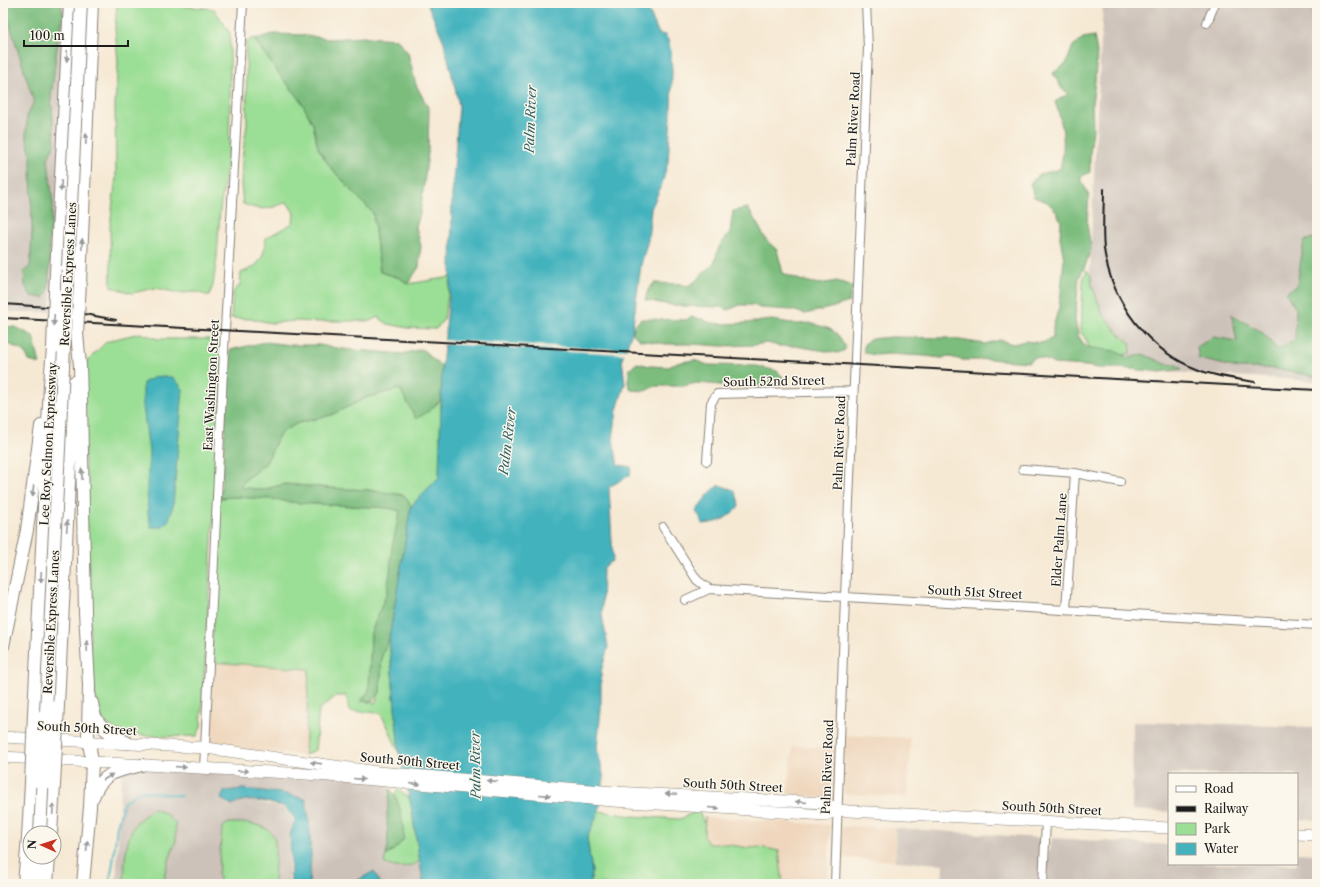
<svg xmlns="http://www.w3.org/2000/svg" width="1320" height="887" font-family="'Libre Caslon Text',serif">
<rect width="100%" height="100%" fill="#fbf7ec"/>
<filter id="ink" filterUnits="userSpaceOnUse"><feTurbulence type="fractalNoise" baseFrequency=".025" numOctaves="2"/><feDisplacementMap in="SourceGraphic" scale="8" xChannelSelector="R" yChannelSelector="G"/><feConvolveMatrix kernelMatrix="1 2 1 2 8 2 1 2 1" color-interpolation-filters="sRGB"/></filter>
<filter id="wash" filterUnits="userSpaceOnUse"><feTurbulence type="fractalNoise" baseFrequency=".012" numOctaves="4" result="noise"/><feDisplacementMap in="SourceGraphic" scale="16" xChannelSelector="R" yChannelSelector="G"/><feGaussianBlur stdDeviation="0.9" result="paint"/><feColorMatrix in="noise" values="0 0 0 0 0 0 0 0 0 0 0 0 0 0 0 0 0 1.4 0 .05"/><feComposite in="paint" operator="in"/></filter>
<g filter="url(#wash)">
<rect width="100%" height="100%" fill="#f6e9d4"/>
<!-- built -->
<path fill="#efd6bc" d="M211,662L309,669L305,755L205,747Z
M844,735L910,738L908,797L844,794Z
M793,746L839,748L838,799L787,794Z
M705,817L830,825L828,884H777L703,849Z
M850,826L895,828L896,861L841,858L842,828Z"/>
<!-- industrial -->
<path fill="#cdc2b9" d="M3,3H69L50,312H3Z
M1103,3H1290L1317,4V381L1086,367L1094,175Z
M1133,722L1229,724L1317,728V820L1297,819V774H1169V812L1132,810Z
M122,764L382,776L390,789L387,814L388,846L384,863L389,866L397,867L411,866L420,861L423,882L422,884H380L374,871L354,883L355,884H309L311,855L309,822L306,799L224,791L221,798L229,806L246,800L284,808L293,819L289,835V884H116Z
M895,828L1040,838L1042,852L1041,884H942L943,864L896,861Z
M1052,838L1169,845V864H1297V853L1317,854V884H1046L1048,853Z"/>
<!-- green -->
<path fill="#9bde95" stroke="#5c7d58" d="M118,3H152L214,9L230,33V100L229,154L220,209L217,257L213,285L209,296L197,292L179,293L155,288L132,293L111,287L110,226L116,177L115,103L118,62L115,28L117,4Z
M253,38L280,75L300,99L313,124L318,148L330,167L373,213L380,272L400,278L408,284L451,277L444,319L436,329L408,328L388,324L378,317L370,321H337L316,322L295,321L271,323L253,319L231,318L233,292L240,285L241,273C262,264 263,259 266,238L293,223L294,213L287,202C267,210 262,211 243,204L241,185L242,159L247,124L246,43Z
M1087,270L1091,276L1092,285L1102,313L1119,334L1130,343L1131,353L1122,355L1090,350L1087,341L1081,332L1083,280Z
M140,333L158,339H209L224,341L201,727L197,736C173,736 120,740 104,721C98,714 93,683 91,673L82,366L106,342L119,338Z
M400,389L426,413L441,400L439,477L411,506L404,495L368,490L330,488L285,484L262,490L240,487L246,479L266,463L280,433L298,423L331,415L368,397Z
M234,497L273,499L297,503L389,508L400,511L387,592L371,633L369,691L361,701L375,703L380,692L382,655L389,639L399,753L387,725L380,713L349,711L347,696H336L319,710L315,750L305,755L309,669L211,662L219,498Z
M398,788L410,799L420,861C408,868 396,870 384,863L386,856L398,846L399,809L395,794Z
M153,809L165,813L175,823L176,840L165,872V881L162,884H124C125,864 124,837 138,821C142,817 148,813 153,809Z
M699,810L703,822H704L705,817L704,836L708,844H724L749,848L760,847L779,851L783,884H590L592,872L587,838L599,811L631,816L680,819Z
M229,823C244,823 266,822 274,837C277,844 274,875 274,884H220L218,875L222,827Z"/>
<!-- forest -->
<path fill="#7cbd7e" stroke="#4c6c4d" d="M3,3H60L64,16L58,39L51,97L55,142L48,159L53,205L49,243L50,260L48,290L44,298L31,296L25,286L24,271L30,267L32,233L31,155L26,136L27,115L34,102Z
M273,34L305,35L329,39L363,37L397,39L408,53L416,85L429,109L428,153L420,214L416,227L421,246L419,267L408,284L400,278L380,272L373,213L330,167L318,148L313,124L300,99L280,75L254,39Z
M1094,36L1097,52L1095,81L1092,104L1093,129L1090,154V172L1080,177L1089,196L1087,224L1091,248L1086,264L1079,278L1075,320L1079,337L1086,347L1115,351L1129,358L1143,354L1165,364L1177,365L1182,369L1160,372L1122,368H1098L1087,366L1054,364L1046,360L1036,357L1028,362L987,359L978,360H962L950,357L941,358L925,356L888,354L876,355L864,353V344L870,339L891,337L947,338L985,344L1000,340L1013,344L1025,341L1042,343L1053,338V327L1059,307L1061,291L1064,259L1060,238L1061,221L1056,211L1047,202L1034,197L1030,183L1040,174L1060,169C1066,145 1064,126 1055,102L1068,94L1062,89L1053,73L1066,64L1073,46L1083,38Z
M748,208L767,241L777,250L783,273L800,280L819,284L837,281L853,286L849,302L834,307L805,314L792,310L760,308L753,305H740L728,310L721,307L682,306L665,304L645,300L648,290L654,283L680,284L687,286L693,283L714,263L719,247L730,232L733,211Z
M1317,237V377L1284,370L1264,368H1238L1199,359L1197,347L1213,337L1237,341L1234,326L1231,314L1263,333L1278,350L1295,339L1296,309L1286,293L1297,285L1304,241Z
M691,317L702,319L708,322L719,324L745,323L772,320L797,324L810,323L830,329L839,336L845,346V350L838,353L795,346H779L767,343L754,345L721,346L694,344H666L640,340L633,334L634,326L641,319L686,320Z
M3,326L15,327L33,336L40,364L29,361L25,352L7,343H3Z
M265,342L290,345H319L343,349L402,354L422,349L442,367L441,400L426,413L416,419L400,389L368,397L331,415L298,423L280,433L266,463L246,479L240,487L262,490L285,484L330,488L368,490L404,495L411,506L389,639L382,655L380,692L372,702L361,701L369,691L371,633L387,592L390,572L392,547L400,511L389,508L297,503L273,499L234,497L219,498L221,490L223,466L230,350Z
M694,360L708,365L757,366L777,371L784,378L781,382L773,385L745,387L697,383L683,386H655L645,391L631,390L628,383L629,370L637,363L650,366L669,367L676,363Z
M390,789C401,801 403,822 404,839L398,846L386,856L388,846L387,814Z"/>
<!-- water -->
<path fill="#43b2bd" stroke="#30676c" d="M427,3H645L659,34L665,35L668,40L671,52L672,71L671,116L668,162L662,184L651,209L648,240L641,265L632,332L622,359L625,384L617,410L613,439L618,465L631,467L630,475L609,487L613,560L603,568L602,615L608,647L601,672V710L597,748L604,778L599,811L587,838L592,872L590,884H422L423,882L411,805L399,753L389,639L411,506L439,477L442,367L451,277L452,195L459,105L444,42Z
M155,377H173L183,389L173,505L169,520L162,527H151L148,513L147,486L149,452L143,406V383Z
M719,485L734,490L738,499L739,507C723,520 723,522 702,524L700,517L696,512C700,504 711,490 719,485Z
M244,789L282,793L306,799L309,822L311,855L309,884H291L290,835L295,819L285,807L266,802L245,800L231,805L221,799L224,791Z
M374,871L380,884H355L353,883Z"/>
<!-- pier -->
<path fill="#f6e9d4" d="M442,340L627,350L625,354L442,344Z"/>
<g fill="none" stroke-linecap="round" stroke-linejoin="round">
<!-- stream -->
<path stroke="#43b2bd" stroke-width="2" d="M109,884L113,863L117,826L124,802L141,791L181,796"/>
</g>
</g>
<g filter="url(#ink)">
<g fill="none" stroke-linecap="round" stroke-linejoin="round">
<defs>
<path id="minor" d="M1310,3H1317
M1207,23L1215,3
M707,461L711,403L717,394L853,391
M1023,469L1075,473L1120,482
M663,527L697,580L709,589L1317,625
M685,600L709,589
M1066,610L1075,473
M204,769L225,330L243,3
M835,884L845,597L868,48L866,3
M1043,884L1046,821"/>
<path id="major" d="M3,737L206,748L378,772L614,792L826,803L838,810L849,811L1169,828
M3,757L306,774L613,801L825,815L838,810
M1297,834L1317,835"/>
<path id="highway" d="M80,283L92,3
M55,292L70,3
M77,333L80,366L81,400L85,612L89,685L88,735L92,762L90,807L83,884
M3,646L27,530L41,426
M92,703C93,707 93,712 95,716C100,729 116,737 128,743
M58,705L74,382
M34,713L50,384L53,348
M93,797C103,771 118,771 142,765
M51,833L54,785
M24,884L28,837L31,783
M35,884L38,857
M47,884L49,857"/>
</defs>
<!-- minor casing -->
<use href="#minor" stroke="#898278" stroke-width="10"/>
<!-- major casing -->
<use href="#major" stroke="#898278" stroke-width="12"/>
<!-- highway casing -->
<use href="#highway" stroke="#898278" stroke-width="14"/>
<!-- minor -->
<use href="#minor" stroke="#fff" stroke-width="8"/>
<!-- major -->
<use href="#major" stroke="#fff" stroke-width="11"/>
<!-- highway -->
<use href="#highway" stroke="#fff" stroke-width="12"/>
<!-- rail -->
<path stroke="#1c1c1c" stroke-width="2" d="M1104,189C1104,209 1102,229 1104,249C1112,303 1148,351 1199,370C1217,377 1237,379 1255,382
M3,304L48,307L116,320
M3,318L1317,390"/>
<defs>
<path id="highway-bridge" d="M77,333L80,283
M53,348L55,292
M31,783L34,713
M54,785L58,705
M40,833L81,3"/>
</defs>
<!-- highway-bridge casing -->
<use href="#highway-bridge" stroke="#898278" stroke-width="14" stroke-linecap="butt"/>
<!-- highway-bridge -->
<use href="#highway-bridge" stroke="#fff" stroke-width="12"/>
</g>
<!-- one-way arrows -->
<defs><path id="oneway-solid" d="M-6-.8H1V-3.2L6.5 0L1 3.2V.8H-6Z"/></defs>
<g fill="#999">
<use href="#oneway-solid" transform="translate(67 56) rotate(93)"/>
<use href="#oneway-solid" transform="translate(86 139) rotate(-88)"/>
<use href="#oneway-solid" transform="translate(61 186) rotate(93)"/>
<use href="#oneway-solid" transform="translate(82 244) rotate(-88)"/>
<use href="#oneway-solid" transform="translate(54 320) rotate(93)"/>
<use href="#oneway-solid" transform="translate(82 474) rotate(-91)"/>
<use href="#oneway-solid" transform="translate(33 491) rotate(97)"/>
<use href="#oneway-solid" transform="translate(67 526) rotate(-87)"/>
<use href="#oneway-solid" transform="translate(41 577) rotate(93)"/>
<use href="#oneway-solid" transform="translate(87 646) rotate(-93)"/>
<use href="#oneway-solid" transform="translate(316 763) rotate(-172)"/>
<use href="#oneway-solid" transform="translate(181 767) rotate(4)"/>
<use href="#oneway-solid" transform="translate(243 771) rotate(3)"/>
<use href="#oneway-solid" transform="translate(108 777) rotate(-33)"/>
<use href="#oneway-solid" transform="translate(359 779) rotate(5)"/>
<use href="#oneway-solid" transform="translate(492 781) rotate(-175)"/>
<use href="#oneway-solid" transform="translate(415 784) rotate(5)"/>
<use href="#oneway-solid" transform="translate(671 794) rotate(-178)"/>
<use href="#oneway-solid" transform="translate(545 795) rotate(5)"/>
<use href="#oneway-solid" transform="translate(801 802) rotate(-176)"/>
<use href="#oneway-solid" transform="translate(714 808) rotate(4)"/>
<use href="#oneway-solid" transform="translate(53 809) rotate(-87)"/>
<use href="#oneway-solid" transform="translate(87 846) rotate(-85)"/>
</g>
</g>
<g text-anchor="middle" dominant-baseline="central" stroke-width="3" stroke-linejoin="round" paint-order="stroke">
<!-- street labels -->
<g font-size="12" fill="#1c1c1c" stroke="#fbf7ec">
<text transform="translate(853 119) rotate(-87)">Palm River Road</text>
<text transform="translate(68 274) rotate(-87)">Reversible Express Lanes</text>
<text transform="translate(774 381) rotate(-1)">South 52nd Street</text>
<text transform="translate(211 385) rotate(-87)">East Washington Street</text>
<text transform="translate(839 443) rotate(-88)">Palm River Road</text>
<text transform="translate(48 444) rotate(-87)">Lee Roy Selmon Expressway</text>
<text transform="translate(1059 540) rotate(-86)">Elder Palm Lane</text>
<text transform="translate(975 592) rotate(3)">South 51st Street</text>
<text transform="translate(51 622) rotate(-87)">Reversible Express Lanes</text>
<text transform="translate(87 728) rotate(3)">South 50th Street</text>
<text transform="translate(410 761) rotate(5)">South 50th Street</text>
<text transform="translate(827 767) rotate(-88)">Palm River Road</text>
<text transform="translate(733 785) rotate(3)">South 50th Street</text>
<text transform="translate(1052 808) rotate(3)">South 50th Street</text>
</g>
<!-- water labels -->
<g font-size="13" font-style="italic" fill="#2e6064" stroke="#fbf7ec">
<text transform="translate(530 119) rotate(-88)">Palm River</text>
<text transform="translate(507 441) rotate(-83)">Palm River</text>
<text transform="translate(475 765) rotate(-91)">Palm River</text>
</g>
</g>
<!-- margin -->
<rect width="1320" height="887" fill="none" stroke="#fbf7ec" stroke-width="16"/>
<!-- legend -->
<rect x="1168" y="773" width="130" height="92" fill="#fbf7ec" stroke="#a29f99"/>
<rect x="1176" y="786" width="20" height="6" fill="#ffffff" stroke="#a29f99"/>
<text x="1204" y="793" font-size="12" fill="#1c1c1c">Road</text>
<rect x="1176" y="806" width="20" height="6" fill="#1c1c1c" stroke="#a29f99"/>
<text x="1204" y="813" font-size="12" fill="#1c1c1c">Railway</text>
<rect x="1176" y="823" width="20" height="12" fill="#9bde95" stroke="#a29f99"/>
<text x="1204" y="833" font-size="12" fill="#1c1c1c">Park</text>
<rect x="1176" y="843" width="20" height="12" fill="#43b2bd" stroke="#a29f99"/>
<text x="1204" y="853" font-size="12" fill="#1c1c1c">Water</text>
<!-- north arrow -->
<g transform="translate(42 845) rotate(273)"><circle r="19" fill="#fbf7ec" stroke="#a29f99"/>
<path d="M0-3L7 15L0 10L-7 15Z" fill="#c8321e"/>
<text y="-6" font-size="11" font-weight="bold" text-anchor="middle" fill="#1c1c1c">N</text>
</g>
<!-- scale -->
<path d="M24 40v6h104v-6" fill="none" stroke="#1c1c1c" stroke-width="2"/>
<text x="30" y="40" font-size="12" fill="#1c1c1c" stroke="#fbf7ec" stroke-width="3" paint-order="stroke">100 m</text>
</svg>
